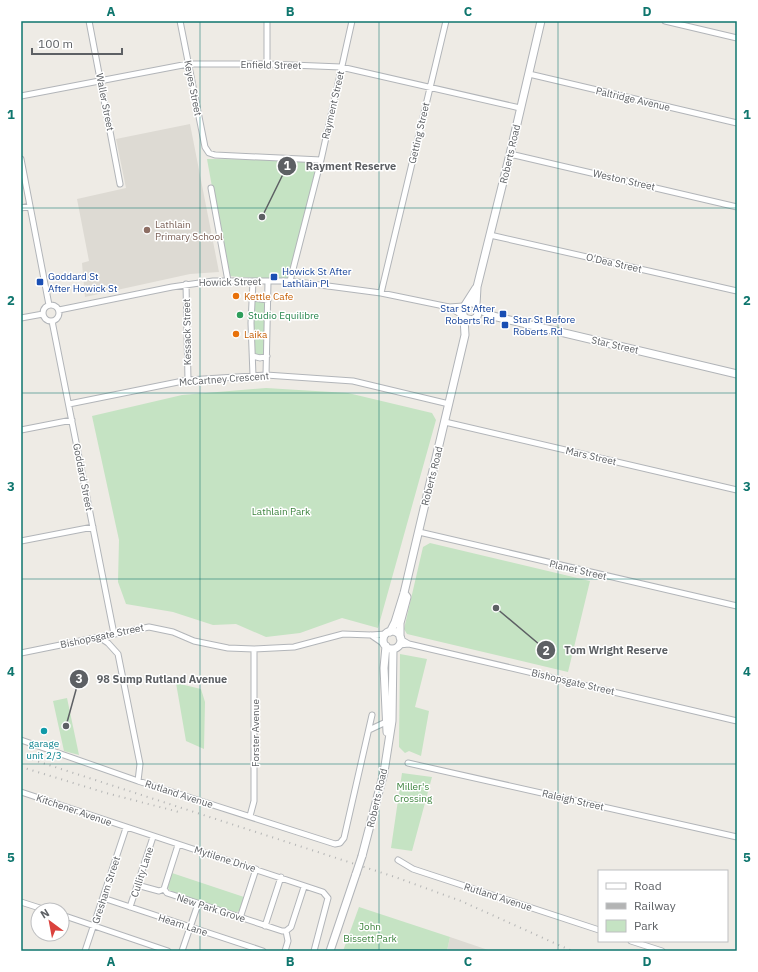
<svg xmlns="http://www.w3.org/2000/svg" width="758" height="972" font-family="'IBM Plex Sans',sans-serif">
<rect width="100%" height="100%" fill="#eeebe5"/>
<!-- education -->
<path fill="#dddad3" d="M190,124L219,272L190,274L85,297L82,263L89,261L77,199L126,188L116,139Z
M450,937L491,951H447Z"/>
<!-- green -->
<path fill="#c5e3c3" d="M207,159L321,160L290,281L228,276Z
M253,298L268,300L267,356H253Z
M266,388L348,393L432,413L436,420L378,628L342,618L300,633L266,637L236,624L213,625L173,612L126,604L118,582L119,540L92,416L182,395Z
M430,543L590,581L568,672L407,634L404,629L423,547Z
M400,654L427,659L415,707L429,711L421,756L409,751L405,753L399,747Z
M176,683L201,689L205,702L204,749L186,741Z
M67,698L79,755L64,751L53,701Z
M402,773L432,777L412,851L391,848Z
M172,873L244,897L239,911L234,913L170,891L167,886Z
M359,907L450,937L447,951H343Z"/>
<g fill="none" stroke-linecap="round" stroke-linejoin="round">
<defs>
<path id="street" d="M89,21L120,184
M180,21L205,147L209,153L215,155L321,160
M665,21L737,38
M267,64V21
M529,74L737,123
M21,96L188,64H267L341,67L520,108
M510,154L737,207
M21,159L49,305
M211,188L228,281
M21,208L30,206
M490,235L737,291
M290,281L321,160L352,21
M186,284L188,380
M381,293L446,21
M253,298L268,300
M43 313a8 8 0 1 1 16 0a8 8 0 1 1-16 0Z
M449,307L462,315
M59,310L172,287L213,281H290L381,293L449,307L463,306
M21,318L43,314
M52,321L114,634
M253,356L260,358L267,356
M266,375L268,282
M253,376L251,323L253,281
M69,404L188,380L266,375L353,381L449,404
M445,422L737,490
M21,430L72,420
M419,532L737,606
M21,541L93,527
M371,635L384,644
M99,637L108,643L118,654L140,764L138,781
M400,639L409,644L737,721
M399,645L409,644
M21,653L149,627L173,632L194,641L228,648L254,649L294,647L343,634L371,635L386,634
M369,730L386,722
M21,740L138,781L335,844L340,843L344,838L372,715
M408,763L737,837
M21,792L323,892L328,898L314,951
M250,816L254,801V649
M398,860L413,869L599,930
M137,885L159,891L164,889L167,893L282,931H286
M164,889L178,845
M103,898L263,951
M21,902L46,910
M130,907L153,837
M62,915L168,951
M240,918L256,869
M265,926L281,877
M631,941L662,951
M85,951L126,828
M182,951L198,904
M285,951L288,941L286,931L291,927L304,887"/>
<path id="secondary" d="M468,303H474L479,309L477,317L472,320L464,318L462,310L476,288
M476,305L477,287L510,154L541,21
M479,309L493,316L737,374
M383 640a9 9 0 1 1 18 0a9 9 0 1 1-18 0Z
M390,632L395,622L404,593L465,335L464,318
M400,637V623L407,597L404,593
M386,646L384,668L387,732
M362,856L384,772L392,721L393,649
M330,951L356,874"/>
</defs>
<!-- street casing -->
<use href="#street" stroke="#b2b5b9" stroke-width="7"/>
<!-- secondary casing -->
<use href="#secondary" stroke="#b1b4b8" stroke-width="9"/>
<!-- street -->
<use href="#street" stroke="#fff" stroke-width="5"/>
<!-- secondary -->
<use href="#secondary" stroke="#fff" stroke-width="7"/>
<!-- rail -->
<path stroke="#b3b4b4" stroke-width="2" stroke-dasharray="1 5" stroke-linecap="butt" d="M21,756L395,877L461,901L572,951
M21,767L106,793L179,812"/>
<defs>
<path id="secondary-bridge" d="M356,874L362,856"/>
</defs>
<!-- secondary-bridge casing -->
<use href="#secondary-bridge" stroke="#b1b4b8" stroke-width="9" stroke-linecap="butt"/>
<!-- secondary-bridge -->
<use href="#secondary-bridge" stroke="#fff" stroke-width="7"/>
</g>
<!-- grid -->
<path fill="none" stroke="#0f766e" stroke-width="1" stroke-opacity="0.55" d="M200,21V951M379,21V951M558,21V951M21,208H737M21,393H737M21,579H737M21,764H737"/>
<!-- markers -->
<circle fill="#8d6e63" stroke="#fff" stroke-width="1.5" cx="147" cy="230" r="4"/>
<g fill="#1a4fb4" stroke="#fff" stroke-width="1.5">
<rect x="270" y="273" width="8" height="8" rx="2"/>
<rect x="36" y="278" width="8" height="8" rx="2"/>
<rect x="499" y="310" width="8" height="8" rx="2"/>
<rect x="501" y="321" width="8" height="8" rx="2"/>
</g>
<g fill="#e8710a" stroke="#fff" stroke-width="1.5">
<circle cx="236" cy="296" r="4"/>
<circle cx="236" cy="334" r="4"/>
</g>
<circle fill="#2e9e5b" stroke="#fff" stroke-width="1.5" cx="240" cy="315" r="4"/>
<circle fill="#0f9aa8" stroke="#fff" stroke-width="1.5" cx="44" cy="731" r="4"/>
<g text-anchor="middle" dominant-baseline="central" stroke-width="3" stroke-linejoin="round" paint-order="stroke">
<!-- street labels -->
<g font-size="10" fill="#5d6064" stroke="#fff">
<text transform="translate(271 65) rotate(1)">Enfield Street</text>
<text transform="translate(193 88) rotate(79)">Keyes Street</text>
<text transform="translate(633 99) rotate(13)">Paltridge Avenue</text>
<text transform="translate(105 102) rotate(79)">Waller Street</text>
<text transform="translate(333 105) rotate(-77)">Rayment Street</text>
<text transform="translate(419 133) rotate(-77)">Getting Street</text>
<text transform="translate(510 154) rotate(-77)">Roberts Road</text>
<text transform="translate(624 180) rotate(13)">Weston Street</text>
<text transform="translate(614 263) rotate(13)">O'Dea Street</text>
<text transform="translate(230 282) rotate(-1)">Howick Street</text>
<text transform="translate(187 332) rotate(-91)">Kessack Street</text>
<text transform="translate(615 345) rotate(13)">Star Street</text>
<text transform="translate(224 379) rotate(-4)">McCartney Crescent</text>
<text transform="translate(591 456) rotate(13)">Mars Street</text>
<text transform="translate(432 476) rotate(-76)">Roberts Road</text>
<text transform="translate(83 477) rotate(79)">Goddard Street</text>
<text transform="translate(578 570) rotate(13)">Planet Street</text>
<text transform="translate(102 636) rotate(-12)">Bishopsgate Street</text>
<text transform="translate(573 682) rotate(13)">Bishopsgate Street</text>
<text transform="translate(255 733) rotate(-90)">Forster Avenue</text>
<text transform="translate(179 794) rotate(18)">Rutland Avenue</text>
<text transform="translate(377 798) rotate(-77)">Roberts Road</text>
<text transform="translate(573 800) rotate(13)">Raleigh Street</text>
<text transform="translate(74 810) rotate(19)">Kitchener Avenue</text>
<text transform="translate(225 859) rotate(18)">Mytilene Drive</text>
<text transform="translate(142 872) rotate(-72)">Cullity Lane</text>
<text transform="translate(106 890) rotate(-72)">Gresham Street</text>
<text transform="translate(498 897) rotate(18)">Rutland Avenue</text>
<text transform="translate(211 908) rotate(18)">New Park Grove</text>
<text transform="translate(183 925) rotate(18)">Hearn Lane</text>
</g>
<!-- education labels -->
<g font-size="10" fill="#785e54" stroke="#fff" text-anchor="start">
<text x="155" y="224">Lathlain<tspan x="155" dy="12">Primary School</tspan></text>
</g>
<!-- transit labels -->
<g font-size="10" fill="#164399" stroke="#fff" text-anchor="start">
<text x="282" y="271">Howick St After<tspan x="282" dy="12">Lathlain Pl</tspan></text>
<text x="48" y="276">Goddard St<tspan x="48" dy="12">After Howick St</tspan></text>
<text x="495" y="308" text-anchor="end">Star St After<tspan x="495" dy="12">Roberts Rd</tspan></text>
<text x="513" y="319">Star St Before<tspan x="513" dy="12">Roberts Rd</tspan></text>
</g>
<!-- food labels -->
<g font-size="10" fill="#c56008" stroke="#fff" text-anchor="start">
<text x="244" y="296">Kettle Cafe</text>
<text x="244" y="334">Laika</text>
</g>
<!-- leisure labels -->
<g font-size="10" fill="#27864d" stroke="#fff" text-anchor="start">
<text x="248" y="315">Studio Equilibre</text>
</g>
<!-- park labels -->
<g font-size="10" fill="#3c833d" stroke="#fff">
<text x="281" y="511">Lathlain Park</text>
<text x="413" y="786">Miller's<tspan x="413" dy="12">Crossing</tspan></text>
<text x="370" y="926">John<tspan x="370" dy="12">Bissett Park</tspan></text>
</g>
<!-- culture labels -->
<g font-size="10" fill="#0d838f" stroke="#fff">
<text x="44" y="743">garage<tspan x="44" dy="12">unit 2/3</tspan></text>
</g>
</g>
<!-- callouts -->
<path fill="none" stroke="#5d6064" stroke-width="1.5" d="M262 217L287 166M496 608L546 650M66 726L79 679"/>
<g fill="#5d6064" stroke="#fff" stroke-width="1.5">
<circle cx="262" cy="217" r="4"/>
<circle cx="496" cy="608" r="4"/>
<circle cx="66" cy="726" r="4"/>
<circle cx="287" cy="166" r="10"/>
<circle cx="546" cy="650" r="10"/>
<circle cx="79" cy="679" r="10"/>
</g>
<g font-size="12" text-anchor="middle" font-weight="bold" fill="#fff">
<text x="287" y="170">1</text>
<text x="546" y="655">2</text>
<text x="79" y="683">3</text>
</g>
<g font-size="11" text-anchor="middle" font-weight="bold" fill="#5d6064" stroke="#fff" stroke-width="3" stroke-linejoin="round" paint-order="stroke">
<text x="351" y="170">Rayment Reserve</text>
<text x="616" y="654">Tom Wright Reserve</text>
<text x="162" y="683">98 Sump Rutland Avenue</text>
</g>
<!-- border -->
<rect width="758" height="972" fill="none" stroke="#ffffff" stroke-width="44"/>
<!-- legend -->
<rect x="598" y="870" width="130" height="72" fill="#ffffff" stroke="#bebfc1"/>
<rect x="606" y="883" width="20" height="6" fill="#ffffff" stroke="#bebfc1"/>
<text x="634" y="890" font-size="12" fill="#5d6064">Road</text>
<rect x="606" y="903" width="20" height="6" fill="#b3b4b4" stroke="#bebfc1"/>
<text x="634" y="910" font-size="12" fill="#5d6064">Railway</text>
<rect x="606" y="920" width="20" height="12" fill="#c5e3c3" stroke="#bebfc1"/>
<text x="634" y="930" font-size="12" fill="#5d6064">Park</text>
<!-- north arrow -->
<g transform="translate(50 922) rotate(328)"><circle r="19" fill="#ffffff" stroke="#bebfc1"/>
<path d="M0-3L7 15L0 10L-7 15Z" fill="#db423d"/>
<text y="-6" font-size="11" font-weight="bold" text-anchor="middle" fill="#5d6064">N</text>
</g>
<!-- scale -->
<path d="M32 48v6h90v-6" fill="none" stroke="#5d6064" stroke-width="2"/>
<text x="38" y="48" font-size="12" fill="#5d6064" stroke="#ffffff" stroke-width="3" paint-order="stroke">100 m</text>
<rect x="22" y="22" width="714" height="928" fill="none" stroke="#0f766e" stroke-width="1.5"/>
<g font-size="13" text-anchor="middle" font-weight="bold" fill="#0f766e">
<text x="111" y="16">A</text>
<text x="290" y="16">B</text>
<text x="468" y="16">C</text>
<text x="647" y="16">D</text>
<text x="11" y="119">1</text>
<text x="747" y="119">1</text>
<text x="11" y="305">2</text>
<text x="747" y="305">2</text>
<text x="11" y="491">3</text>
<text x="747" y="491">3</text>
<text x="11" y="676">4</text>
<text x="747" y="676">4</text>
<text x="11" y="862">5</text>
<text x="747" y="862">5</text>
<text x="111" y="966">A</text>
<text x="290" y="966">B</text>
<text x="468" y="966">C</text>
<text x="647" y="966">D</text>
</g>
</svg>
